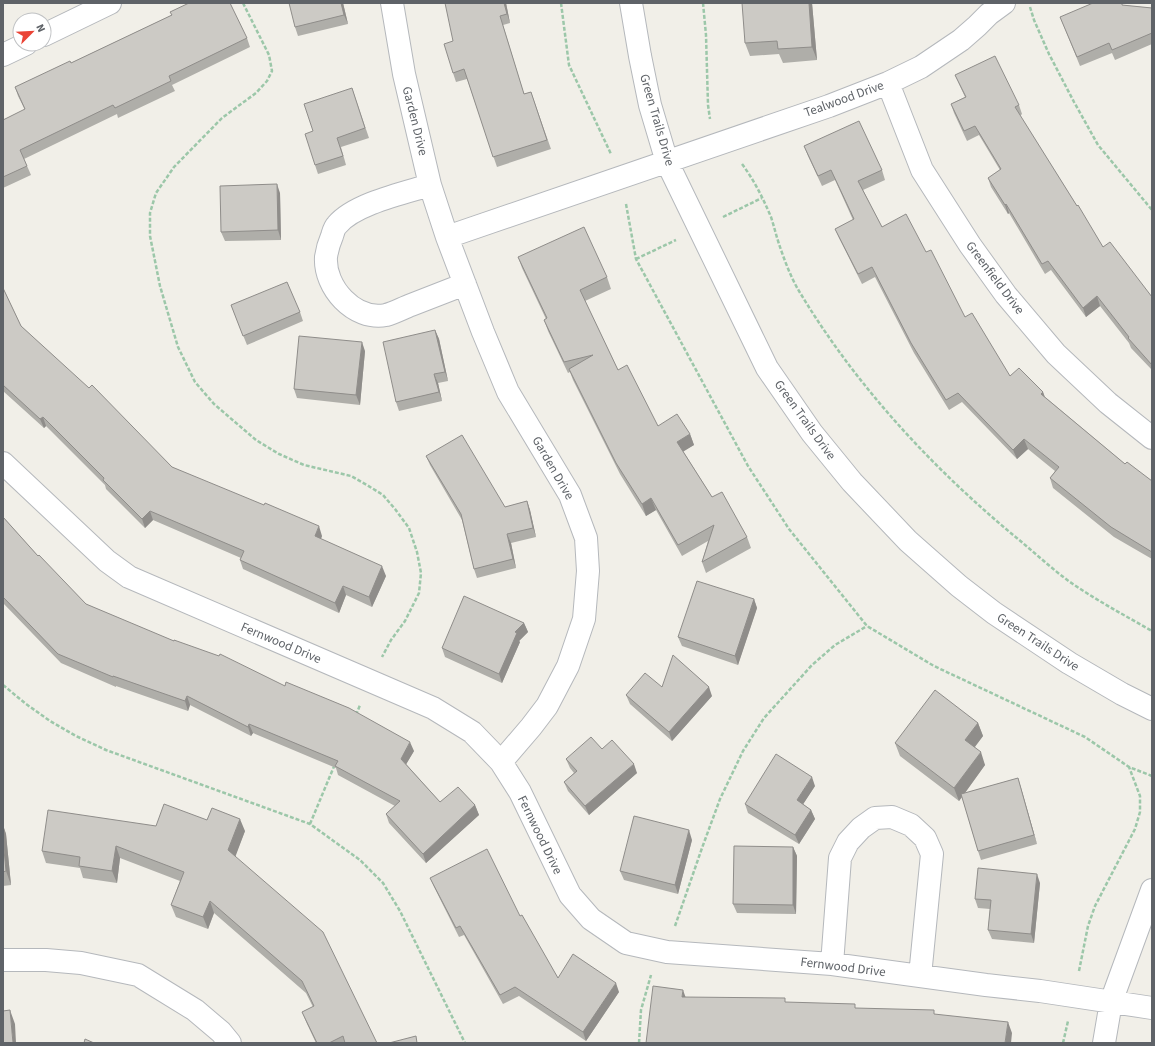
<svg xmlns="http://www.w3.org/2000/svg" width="1155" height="1046" font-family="'Source Sans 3',sans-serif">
<rect width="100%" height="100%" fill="#f1efe8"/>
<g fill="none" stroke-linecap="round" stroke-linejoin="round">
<defs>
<path id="street" d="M392,3L404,74L430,185L447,237L483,332L508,392L570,495L586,538L588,571L584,619L568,666L547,706L531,727L501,762
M631,3L640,56L650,105L667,162L767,368L812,433L852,482L908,541L959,586L994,613L1069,663L1122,694L1152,709
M44,35L110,3
M3,55L26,44
M888,83L922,170L970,245L1006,295L1056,354L1108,403L1152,438
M430,185C404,193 354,204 337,225C334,228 333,233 332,236C329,243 327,250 326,257C324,287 354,321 386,315C394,313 403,308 411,305C429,298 447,291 465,284
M447,237L829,106L888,83L921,67L961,40L977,26L989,14L1004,3
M3,463L107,561L129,577L433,708L472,732L501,762L520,792L570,895L591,919L626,943L667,952L832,964L986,985L1040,991L1152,1008
M3,960H46L81,963L138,975L195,1010L221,1032L230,1043
M832,964L840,858L848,842L861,828L875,818L892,817L911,825L925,838L932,854L920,976
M1104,1043L1111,1002L1152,890"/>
</defs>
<!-- street casing -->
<use href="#street" stroke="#b5b8bc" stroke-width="24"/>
<!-- path -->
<path stroke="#9cc7a9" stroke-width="2.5" stroke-dasharray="4 2" stroke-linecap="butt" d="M243,3L269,55L272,71L267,81L256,93L222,118L174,167L156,193L150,213V236L160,286L178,347L195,382L214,404L256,440L279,454L304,465L351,476L367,485L383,495L395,509L409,528L417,552L421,573L419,593L405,621L391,640L382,657
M561,3L569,65L611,154
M703,3L706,35L708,105L710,119
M1030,7L1034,20L1049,54L1074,102L1098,145L1152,210
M742,164C754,180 763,198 771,217C774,226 776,235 779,244C784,259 791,278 799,291C856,386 933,469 1018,539C1035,553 1052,569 1070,582C1096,600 1124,615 1152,631
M626,204L636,259L748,466L789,529L867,626L934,666L1085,737L1129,767L1152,776
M723,217L762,198
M636,259L676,240
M3,685L26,704L50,721L76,736L106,750L310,824L360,860L383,883L400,911L465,1043
M356,715L360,705
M310,824L335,764
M675,926L702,848L720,799L743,751L764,718L812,665L835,645L867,626
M1079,971L1088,926L1095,906L1135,829L1140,812V796L1129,767
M639,1043L641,1010L651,975
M1063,1043L1068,1021"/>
<!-- street -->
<use href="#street" stroke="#fff" stroke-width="22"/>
</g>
<!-- wall -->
<path fill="#afaea9" d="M343,3L348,24L298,36L295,27Z
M506,3L510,23L503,25L524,94L531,92L551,149L497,167L467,79L456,82L453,73Z
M812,3L817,60L783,63L779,54L750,56L745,43Z
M1122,5L1152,8V44L1115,60L1112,53L1080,66L1060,17Z
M170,12L247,38L250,47L172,85L175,91L118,118L117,114L24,159L31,175L3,188V120L25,110L18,96L15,87L71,63L172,15Z
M955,75L1019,105L1022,114L1020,116L1103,247L1152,297V370L1131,348L1129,343L1100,306L1086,317L1051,270L1045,274L1009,213L1008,214L991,187L988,178L1000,170L979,135L967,141L954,113L951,104L965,97L959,84Z
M352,88L369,138L341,147L346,165L318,174L315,165L313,131Z
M804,146L882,170L885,180L863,190L882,227L926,252L965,317L1010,376L1043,392L1045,397L1125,464L1152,481V559L1114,537L1053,488L1050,478L1055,471L1028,449L1017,459L962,402L949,410L914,353L875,277L862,284L839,238L835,229L853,220L835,180L822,186L808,156Z
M280,193L281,240L225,241L221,232Z
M518,257L607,277L611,289L585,301L618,370L658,426L690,434L694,445L683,451L712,497L747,537L751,548L706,573L702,562L708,541L682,556L656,510L646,516L620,474L573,380L570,372L568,373L548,331L544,320L546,319L522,268Z
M3,288L21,326L172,467L322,536L321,539L386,576L372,607L346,595L339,613L243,569L240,560L241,558L153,520L145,528L106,489L105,485L46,426L44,428L3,391Z
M231,305L300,312L303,321L247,345Z
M435,330L439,339L448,381L438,383L442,401L399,411L396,402Z
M365,351L360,405L297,398L294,389Z
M426,456L505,507L527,501L530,510L536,537L511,543L516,568L477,578L474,569L462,520L430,465Z
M3,517L38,556L86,604L414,751L406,764L440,802L475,805L479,815L426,863L389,823L386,814L395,806L338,775L336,768L253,733L251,736L190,705L188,711L116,686V687L61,663L3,603Z
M754,599L757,608L738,665L682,646L678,637Z
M524,623L528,632L519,641L520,642L502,683L445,657L442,648Z
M626,695L712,696L672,741L630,704Z
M978,723L983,736L975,747L985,765L965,793L1018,778L1021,788L1037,844L981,860L978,851L962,797L959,801L900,756L895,743Z
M602,749L637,773L589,815L568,791L564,782L574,773L570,768L566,759Z
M815,786L803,804L811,810L815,819L799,844L748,813L745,804Z
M207,820L245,831L235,856L377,1043H316L307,1024L302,1012L313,1007L306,993L214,913L208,929L176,917L171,905L180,881L120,858L117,883L83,878L80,868L46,863L42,851L156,826Z
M3,825L6,834L11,885L3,886Z
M692,840L678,894L624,880L620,871Z
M793,847L797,856L796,914L737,913L733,904Z
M430,878L520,916L558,978L619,992L586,1041L519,996L503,1004L464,935L459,937L434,887Z
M1040,883L1034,943L992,939L988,930L990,909L978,908L975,899Z"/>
<!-- shaded-wall -->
<path fill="#8f8d8a" d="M341,3H343L348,24L344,15Z
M504,3H506L510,23L507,14Z
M809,3H812L817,60L812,47Z
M277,184L280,193L281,240L278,230Z
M1006,204L1009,213L1008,214L1005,205Z
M1097,296L1100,306L1086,317L1083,308Z
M435,330L439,339L448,381L445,372Z
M362,342L365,351L360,405L356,395Z
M434,374L438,383L442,401L439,392Z
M1043,392L1046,401L1041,394Z
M43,417L46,426L44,428L40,419Z
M690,434L694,445L681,453L677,442Z
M1024,439L1028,449L1017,459L1013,450Z
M651,498L656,510L646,516L642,504Z
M527,501L530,510L536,537L533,528Z
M150,511L153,520L145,528L142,519Z
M319,526L322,536L318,545L315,536Z
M507,534L511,543L516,568L513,559Z
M382,566L386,576L372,607L369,597Z
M343,586L346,595L339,613L335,603Z
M754,599L757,608L738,665L735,656Z
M524,623L528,632L519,641L520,642L502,683L499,674L515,632Z
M709,687L712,696L672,741L669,732Z
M187,696L190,705L188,711L185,701Z
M978,723L983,736L970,753L965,740Z
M249,724L253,733L251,736L248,727Z
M410,742L414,751L404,768L401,759Z
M981,752L985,765L959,801L954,788Z
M634,764L637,773L589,815L585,806Z
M812,777L815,786L800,809L797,800Z
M1018,778L1021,788L1037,844L1034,835Z
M475,805L479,815L426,863L423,854Z
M811,810L815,819L799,844L795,835Z
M240,819L245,831L233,863L228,850Z
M3,825L6,834L11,885L6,871L3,839Z
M689,830L692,840L678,894L675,885Z
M116,846L120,858L117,883L112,871Z
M793,847L797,856L796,914L793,905Z
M1037,874L1040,883L1034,943L1031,934Z
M210,901L214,913L208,929L203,917Z
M616,983L619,992L586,1041L583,1032Z
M683,990L687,1001L682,997Z
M10,1010L15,1024L16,1043H13Z
M1008,1022L1012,1033L1011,1043H1005Z"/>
<!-- building -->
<path fill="#cccac5" stroke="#8f8d8a" d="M189,3H230L247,38L169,76L171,81L115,108L113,105L20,150L27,166L3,177V120L25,109L15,87L70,61L71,63L172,15L170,12Z
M289,3H341L344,15L295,27Z
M445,3H504L507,14L500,16L524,94L531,92L547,140L493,157L464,69L453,73L444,44L453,41Z
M742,3H809L812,47L778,49L777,41L745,43Z
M1093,3H1122V5L1152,8V33L1112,50L1109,43L1077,57L1060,17Z
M995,56L1019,105L1015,107L1077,206L1078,205L1103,247L1110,242L1152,297V365L1128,338L1129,337L1097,296L1083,308L1048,261L1042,264L1006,204L1005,205L988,178L1001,169L975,126L964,131L951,104L966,97L955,75Z
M352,88L365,128L337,138L343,156L315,165L305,134L313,131L304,104Z
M859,121L882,170L858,181L882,227L906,214L926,252L931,250L965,317L972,313L1010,376L1019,368L1043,392L1041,394L1125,464L1127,462L1152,481V552L1111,527L1050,478L1059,467L1024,439L1013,450L958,393L946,400L911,343L872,267L858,274L835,229L854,219L831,170L818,176L804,146Z
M277,184L278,230L221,232L220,186Z
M584,227L607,277L580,290L618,370L627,365L658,426L677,414L690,434L677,442L712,497L722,492L747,537L702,562L714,525L678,545L651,498L642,504L616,463L569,369L593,355L564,362L544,320L547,318L518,257Z
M287,282L300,312L243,336L231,305Z
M3,288L21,326L89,388L92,385L172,467L264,505L265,503L319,526L315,536L382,566L369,597L343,586L335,603L240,560L244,551L150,511L142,519L103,480L104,478L43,417L40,419L3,385Z
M435,330L445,372L434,374L439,392L396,402L383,342Z
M299,336L362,342L356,395L294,389Z
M462,435L505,507L527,501L533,528L507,534L513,559L474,569L461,514L426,456Z
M3,517L38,556L39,555L86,604L174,641V640L219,656L220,654L285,686L286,682L349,708L410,742L401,759L440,802L458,787L475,805L423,854L386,814L400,801L335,766L338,761L249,724L248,727L187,696L185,701L113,676V677L58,654L3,597Z
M697,581L754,599L735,656L678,637Z
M464,596L524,623L515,632L517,633L499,674L442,648Z
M673,655L709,687L669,732L626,695L645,673L662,687Z
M935,690L978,723L965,740L981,752L954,788L895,743Z
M591,737L602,749L612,740L634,764L585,806L564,782L577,771L566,759Z
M776,754L812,777L797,800L811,810L795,835L745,804Z
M1018,778L1034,835L978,851L961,794Z
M164,804L207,820L212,808L240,819L228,850L323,932L377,1043H345L343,1036L329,1043H317L302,1012L314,1006L302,981L210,901L203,917L171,905L184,872L116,846L112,871L79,866L80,857L42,851L48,810L156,826Z
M634,816L689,830L675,885L620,871Z
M3,839L6,871L3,872Z
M734,846L793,847V905L733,904Z
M487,849L520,916L522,915L558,978L573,954L616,983L583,1032L515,987L500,995L460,926L456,928L430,878Z
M978,868L1037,874L1031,934L988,930L991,900L975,899Z
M653,986L683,990L682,997L785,998V1002L855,1004V1008L934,1010V1014L1008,1022L1005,1043H646Z
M10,1010L13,1043H3V1011Z
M416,1036L417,1043H389Z
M85,1039L94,1043H84Z"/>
<g text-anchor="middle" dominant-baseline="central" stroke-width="4" stroke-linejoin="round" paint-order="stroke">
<!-- street labels -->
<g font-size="13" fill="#5f6368" stroke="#fff">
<text transform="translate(844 99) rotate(-20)">Tealwood Drive</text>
<text transform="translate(657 120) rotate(74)">Green Trails Drive</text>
<text transform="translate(415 121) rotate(76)">Garden Drive</text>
<text transform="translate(995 278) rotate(53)">Greenfield Drive</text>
<text transform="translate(805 420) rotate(54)">Green Trails Drive</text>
<text transform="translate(553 468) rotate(60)">Garden Drive</text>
<text transform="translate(1038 642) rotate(33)">Green Trails Drive</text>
<text transform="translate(281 643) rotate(23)">Fernwood Drive</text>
<text transform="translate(540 835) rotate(64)">Fernwood Drive</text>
<text transform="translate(843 967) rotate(7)">Fernwood Drive</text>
</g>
</g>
<!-- border -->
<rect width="1155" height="1046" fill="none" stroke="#5f6368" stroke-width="8"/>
<!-- north arrow -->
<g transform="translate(32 32) rotate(66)"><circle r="19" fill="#ffffff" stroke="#bfc1c3"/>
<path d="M0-3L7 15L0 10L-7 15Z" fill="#ea4335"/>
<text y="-6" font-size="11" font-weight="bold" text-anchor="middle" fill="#5f6368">N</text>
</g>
</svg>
